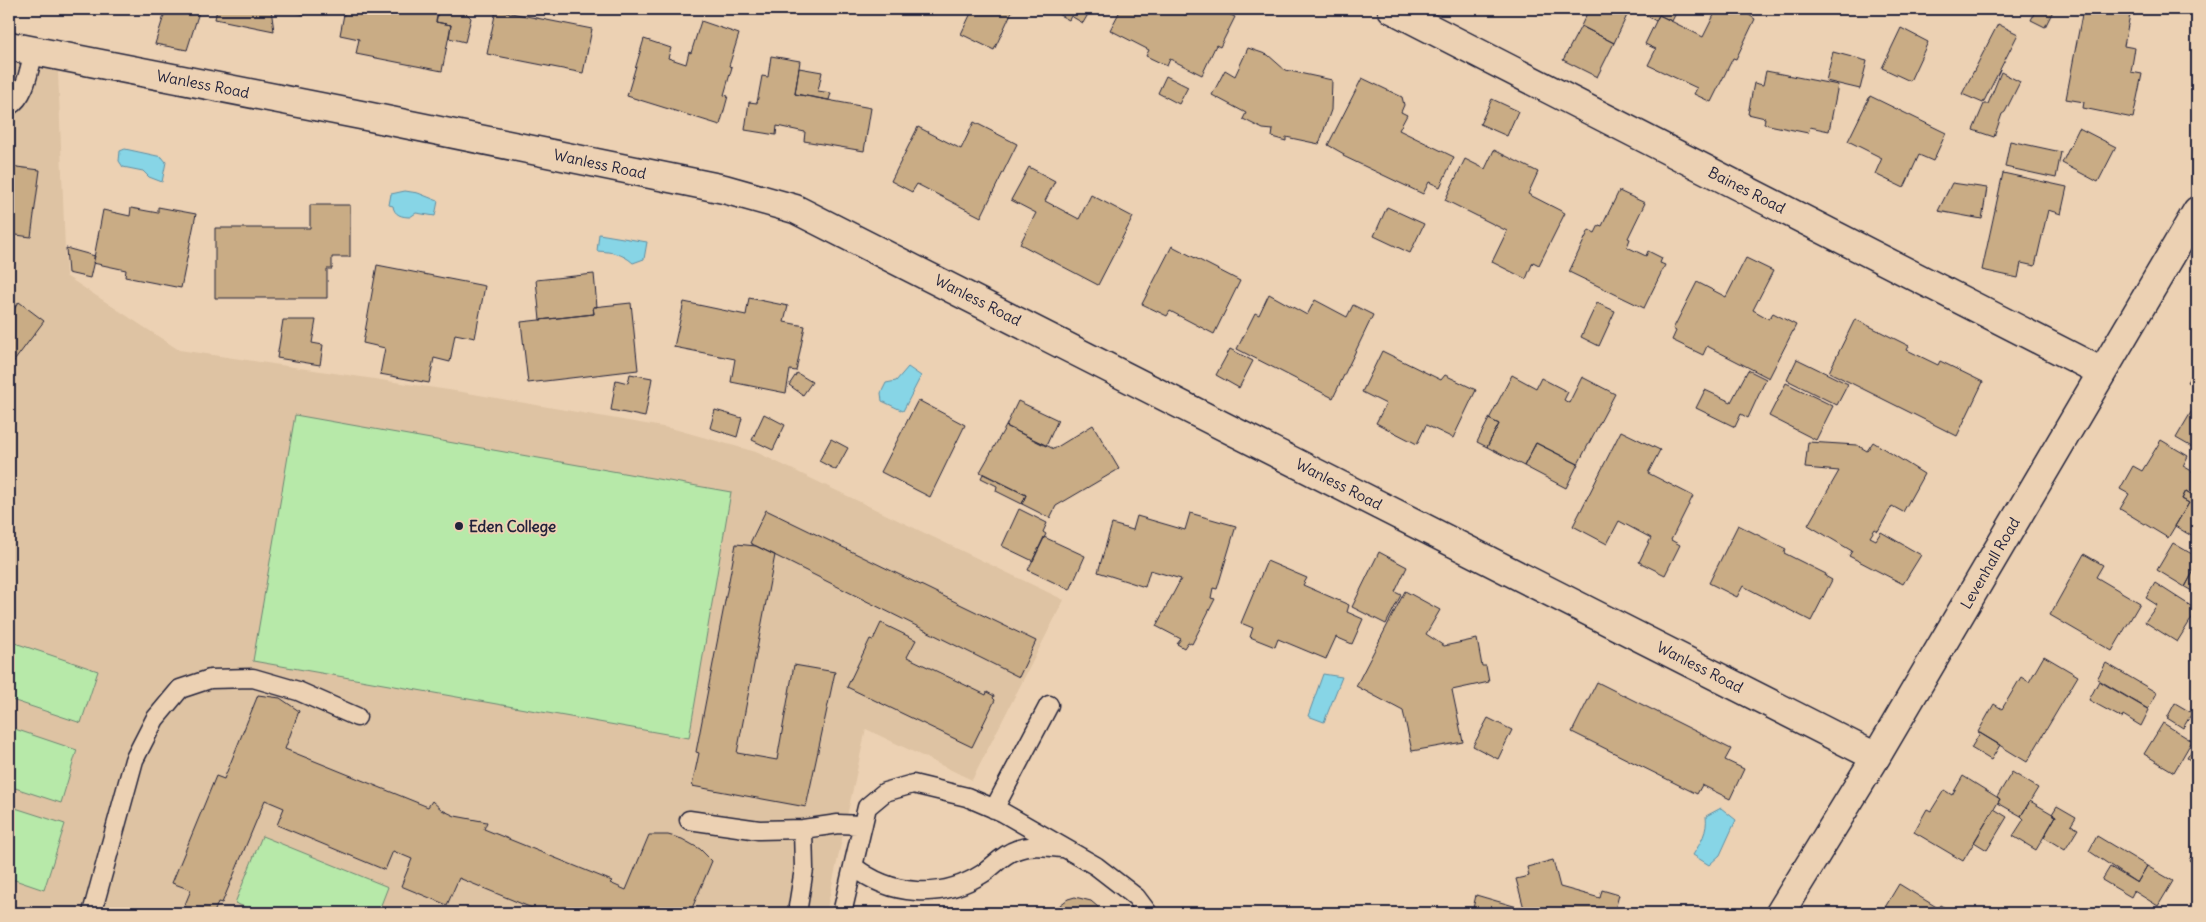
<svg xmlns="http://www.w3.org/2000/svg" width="2206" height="922" font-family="Delius,sans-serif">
<rect width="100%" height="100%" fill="#ecd1b3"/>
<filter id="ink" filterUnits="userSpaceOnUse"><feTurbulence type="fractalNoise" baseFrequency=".02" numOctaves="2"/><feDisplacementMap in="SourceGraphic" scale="10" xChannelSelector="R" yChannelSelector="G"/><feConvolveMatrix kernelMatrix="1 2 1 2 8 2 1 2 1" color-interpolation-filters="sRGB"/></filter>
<g filter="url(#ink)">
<!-- built -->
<path fill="#dec3a3" d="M9,50L58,70L66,276L179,350L462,392L674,429L756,452L1064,600L972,780L866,729L826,913H9Z"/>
<!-- green -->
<path fill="#b7e9a9" stroke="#6c8672" d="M295,415L731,492L689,738L253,661Z
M9,641L98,671L81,723L9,699Z
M9,727L77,750L61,803L9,786Z
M9,806L65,824L44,890L9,878Z
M262,836L388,887L378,913H259L235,903Z"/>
<!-- water -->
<path fill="#87d5e6" stroke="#5f8da2" d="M125,149L162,157L166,162L162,182L149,177L143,171L123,167L119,161L120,151Z
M405,191L418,193L438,201L435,216L416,213L410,217C402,217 394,215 393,206L389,205L391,194Z
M599,234L647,242L644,259L633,263C622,253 611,252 597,251Z
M908,367L921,376L903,411L882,401L881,393L886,383L896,381Z
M1323,674L1342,677L1324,722L1308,716Z
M1721,808L1736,820L1720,855L1709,865L1693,855C1701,842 1708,831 1706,816Z"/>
<!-- building -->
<path fill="#c9ac85" stroke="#22223b" d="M166,9H200L187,50L155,44Z
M217,9H271L274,31L215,19Z
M283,9H306L305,15Z
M345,9H438L436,22L451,25L442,71L356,54L359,39L340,35Z
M442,9H462L471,18L465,42L449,38L451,25L436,22L438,13H441Z
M973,9H1013L994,50L961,34Z
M1048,9H1091L1083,23L1071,16L1069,20Z
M1121,9H1174L1185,15L1188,9H1218L1235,17L1220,47L1216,45L1202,75L1170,59L1167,66L1146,56L1149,50L1110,30Z
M1589,9H1630L1614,43L1581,26Z
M1644,9H1678L1672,21L1659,15L1656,21L1642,13Z
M1717,9H1740L1755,19L1736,59L1733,58L1711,102L1694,94L1697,88L1648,65L1656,49L1645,44L1659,15L1703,37Z
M2033,9H2054L2045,27L2031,20L2035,12L2032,11Z
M2083,9H2131L2124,46L2135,48L2131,72L2142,74L2133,118L2083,108L2084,102L2066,99Z
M496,10L592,29L583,73L487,54Z
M701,21L739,34L729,66L732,67L724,95L728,96L720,125L627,96L644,39L671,48L668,58L686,64L689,52L691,53Z
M1998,24L2018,34L1983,103L1962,94Z
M1581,26L1614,43L1597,77L1563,60Z
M1901,28L1928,42L1910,81L1882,68Z
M1248,48L1268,55L1285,70L1332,80L1331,110L1319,144L1286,137V141L1272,137L1273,130L1263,129L1243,119L1246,113L1212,95L1225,70L1235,76Z
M1833,52L1867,61L1860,89L1826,81Z
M771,56L800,61L795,94L871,108L864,151L804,141L805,132L777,126L776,135L745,130L749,102L757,103L762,76L768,77Z
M799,68L822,72L818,91L831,93L829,100L795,94Z
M1766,71L1838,85L1829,131L1810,127L1808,133L1764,124L1765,118L1748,114L1754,83L1763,85Z
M2001,72L2020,82L2005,112L2002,114L1994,137L1973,130L1984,104H1988Z
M1166,76L1188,87L1179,104L1158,93Z
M1362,78L1402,97L1404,105L1401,112L1407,115L1399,130L1454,157L1440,187L1429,182L1423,194L1343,156L1344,154L1328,145Z
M1870,96L1946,133L1933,161L1919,155L1904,188L1875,174L1882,158L1848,141Z
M1492,99L1518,111L1507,136L1480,124Z
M974,122L1017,144L981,217L917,184L912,192L891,181L918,127L961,149Z
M2079,128L2116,147L2098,182L2062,163Z
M2010,141L2061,152L2056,178L2005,167Z
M1494,150L1538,172L1528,194L1565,213L1539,265L1533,262L1526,279L1492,262L1507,231L1445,200L1465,159L1485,169Z
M9,166L40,170L31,237L9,234Z
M1029,167L1055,181L1045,201L1079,219L1091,195L1133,217L1098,285L1020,244L1036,213L1011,200Z
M2003,173L2067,187L2061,214L2048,210L2035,266L2021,263L2018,278L1982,270Z
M1952,183L1987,188L1982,219L1938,211Z
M1619,191L1645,203L1628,238L1630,239L1627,247L1646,256L1648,251L1662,258L1660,263L1665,265L1644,308L1569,272L1589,230L1595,233L1599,225L1602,226Z
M310,205H350V257H332V269H327V298H215V228H310Z
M158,207L196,214L181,288L125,277L126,270L93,263L103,210L130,216L131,208L158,213Z
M1387,207L1424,224L1410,253L1374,236Z
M1172,246L1240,281L1214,334L1170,311L1167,316L1142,304Z
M66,248L95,256L90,278L68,273Z
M1746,258L1773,271L1753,310L1769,319L1773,313L1796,325L1769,378L1707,346L1703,355L1672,340L1676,331L1673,329L1697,282L1726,297Z
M377,265L485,286L475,338L455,334L450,362L434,358L429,383L380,374L385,348L363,343Z
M594,274L597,307H593L594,314L540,320L536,280Z
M1269,294L1307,315L1315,300L1347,317L1353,305L1373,315L1333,398L1237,349L1255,313L1259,315Z
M749,298L788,306L784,322L805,326L796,371L790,370L786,393L731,382L735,359L674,347L684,302L746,315Z
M19,302L44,321L9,368V316Z
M631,303L638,370L528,383L521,322L594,314L593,307Z
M1597,303L1615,311L1599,346L1581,337Z
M1855,319L1909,346L1907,350L1938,365L1940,361L1983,382L1957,436L1829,372Z
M283,320H316L312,343L323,345L320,365L277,358Z
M1230,349L1253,361L1239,388L1216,375Z
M1382,351L1441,380L1445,375L1476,390L1453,438L1426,425L1417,444L1376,423L1386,404L1362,392Z
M1797,359L1848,384L1837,405L1787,380Z
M2197,365V388L2187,382Z
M1748,370L1766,379L1748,418L1741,414L1735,427L1696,408L1705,390L1731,402Z
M797,373L812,382L803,395L789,385Z
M630,374L652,378L645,417L611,410L616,380L628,383Z
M1512,375L1536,388L1541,378L1568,392L1564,400L1569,403L1582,377L1615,394L1578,464L1536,443L1524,466L1487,447L1499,424L1489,419Z
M1786,383L1833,406L1816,440L1769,416Z
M918,400L965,425L930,497L881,472Z
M1018,401L1058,420L1046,446L1006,426Z
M2197,402V450L2176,438Z
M715,410L742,418L737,437L710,428Z
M764,414L785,425L773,450L752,440Z
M1489,419L1499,424L1487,447L1477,442Z
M1093,425L1119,469L1056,506L1050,518L1022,504L1026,495L980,472L1006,426L1054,449Z
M1621,431L1660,450L1648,473L1693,496L1671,540L1680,545L1665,575L1639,562L1651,538L1619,521L1607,544L1573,526Z
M831,439L848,448L836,470L819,461Z
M2161,440L2188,456L2183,466L2197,474V498L2186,491L2182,499L2189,503L2168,538L2120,509L2129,494L2120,489L2133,466L2142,471Z
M1808,442L1857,445L1867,451L1873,442L1924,474L1903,512L1892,506L1878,531L1875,529L1870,537L1876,540L1881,532L1921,555L1903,584L1849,556L1852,551L1808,525L1839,471L1805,468Z
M1536,443L1578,464L1566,488L1524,466Z
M983,474L1026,495L1022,504L996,491L997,486L981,478Z
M2186,491L2197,498V530L2193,537L2175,526L2189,503L2182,499Z
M1019,509L1047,523L1043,532L1046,534L1033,561L1002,546Z
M766,510L1036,641L1019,677L750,543Z
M1190,513L1236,526L1217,589L1213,588L1211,598L1215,599L1192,644L1188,642L1184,648L1177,644L1181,639L1156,626L1181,579L1150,570L1145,587L1098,572L1112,524L1133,530L1137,516L1185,530Z
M1738,525L1786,549L1784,553L1826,574L1825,576L1832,580L1811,621L1743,586L1737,597L1709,583Z
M1044,537L1085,556L1070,590L1028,570Z
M2173,543L2197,557V565L2185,587L2157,570Z
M736,544L756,546L775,555L737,753L777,760L794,665L835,672L806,807L692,786L699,753L696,752Z
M1379,552L1407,567L1395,592L1401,595L1386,624L1352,607Z
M2084,554L2103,565L2096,577L2140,603L2112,651L2050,615Z
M1267,561L1307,578L1303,585L1349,605L1347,612L1363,619L1352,644L1336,637L1326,659L1278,639L1275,647L1250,637L1253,628L1241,623Z
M2197,565V594L2185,587Z
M2155,583L2197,610L2177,642L2145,622L2157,605L2146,598Z
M1405,591L1440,610L1426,634L1444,646L1477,639L1482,666H1486L1489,682L1452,690L1463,742L1412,751L1403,711L1356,686Z
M881,623L916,640L907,657L986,695L987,692L994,696L993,698L995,700L972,747L847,687L870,639L873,640Z
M2044,656L2078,676L2027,762L1978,732L1994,704L2002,709L2021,677L2029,682Z
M2106,663L2157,693L2148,709L2097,679Z
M2099,681L2149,710L2141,726L2123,715L2122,718L2089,700Z
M1597,682L1731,749L1725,760L1744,769L1730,799L1702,785L1697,794L1572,732Z
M258,695L280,698L299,711L285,749L428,807L432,801L442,810L455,816L487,822L484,829L612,881L610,883L626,890L649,835H668L682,839L700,849L712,861L690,913H544L459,878L447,905L401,886L412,859L393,851L385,870L277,825L284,808L265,800L222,903L218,902L214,913H198L184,907L191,890L172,883L216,776L224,779Z
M2175,703L2192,713L2183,728L2167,718Z
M1488,718L1512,730L1498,759L1473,746Z
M2163,723L2192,741L2174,772L2144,754Z
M1980,733L2000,745L1991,760L1971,748Z
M2196,743L2197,744V764L2187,758Z
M2012,772L2038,788L2021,816L1998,803L2000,799L1997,797Z
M1963,776L2000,799L1963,861L1914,832L1927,809L1931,811L1944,790L1952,795Z
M2030,801L2056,816L2036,850L2013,836L2024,819L2021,816Z
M2057,806L2076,817L2071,825L2078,829L2065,850L2044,837L2056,816L2052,814Z
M1994,809L2007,817L1987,850L1974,842Z
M2097,836L2147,866L2137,883L2089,851Z
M2197,847V866L2189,860Z
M1553,860L1560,887L1600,898L1602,890L1619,895L1614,913H1531L1525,912L1516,879L1529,876L1527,867Z
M2147,866L2173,881L2158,906L2134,891L2131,897L2102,880L2110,867L2137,883Z
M1899,884L1938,908L1940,905L1953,913H1891L1884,909Z
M1476,895L1524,909L1527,913H1472Z
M1075,897L1091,901L1098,907V913H1059L1060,905L1068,899Z"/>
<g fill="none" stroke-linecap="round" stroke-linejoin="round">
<defs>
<path id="service" d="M9,106C26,96 29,69 34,51
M994,809L1049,705
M689,820L759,830L803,829L838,824L863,825
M853,866C890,896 941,900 982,874C993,867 1003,854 1016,850C1030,844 1047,847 1062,848
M92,913L134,760L155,719L180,689L210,679L253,678L298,691L357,717
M797,913L804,869L803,829
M842,913L867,807L885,792L913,784L967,797L1002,812L1096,866L1136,897L1148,913"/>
<path id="minor" d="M1392,9L2102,372
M9,46L366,116L724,189L795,209L1876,757
M1780,913L1876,757L2197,211"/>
</defs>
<!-- service casing -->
<use href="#service" stroke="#22223b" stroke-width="21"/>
<!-- minor casing -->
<use href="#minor" stroke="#22223b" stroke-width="31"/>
<!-- service -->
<use href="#service" stroke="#ecd1b3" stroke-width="18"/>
<!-- minor -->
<use href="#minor" stroke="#ecd1b3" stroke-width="28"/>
</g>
</g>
<!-- markers -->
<circle fill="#22223b" stroke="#ecd1b3" stroke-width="2" cx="459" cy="526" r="5"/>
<g text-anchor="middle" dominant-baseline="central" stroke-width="4" stroke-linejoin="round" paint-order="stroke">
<!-- street labels -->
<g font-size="15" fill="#22223b" stroke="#ecd1b3">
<text transform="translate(203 84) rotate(11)">Wanless Road</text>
<text transform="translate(600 164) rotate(12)">Wanless Road</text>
<text transform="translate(1747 190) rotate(27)">Baines Road</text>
<text transform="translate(978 300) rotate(27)">Wanless Road</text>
<text transform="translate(1339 484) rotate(27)">Wanless Road</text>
<text transform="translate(1990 563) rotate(-60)">Levenhall Road</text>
<text transform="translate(1700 667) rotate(27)">Wanless Road</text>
</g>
<!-- poi labels -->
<g font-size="15" font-weight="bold" fill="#22223b" stroke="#ecd1b3" text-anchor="start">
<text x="469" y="526">Eden College</text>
</g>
</g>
<!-- margin -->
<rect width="2206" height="922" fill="none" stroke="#ecd1b3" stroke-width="30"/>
<rect x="15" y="15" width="2176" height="892" fill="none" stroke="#22223b" stroke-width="2" filter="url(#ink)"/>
</svg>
